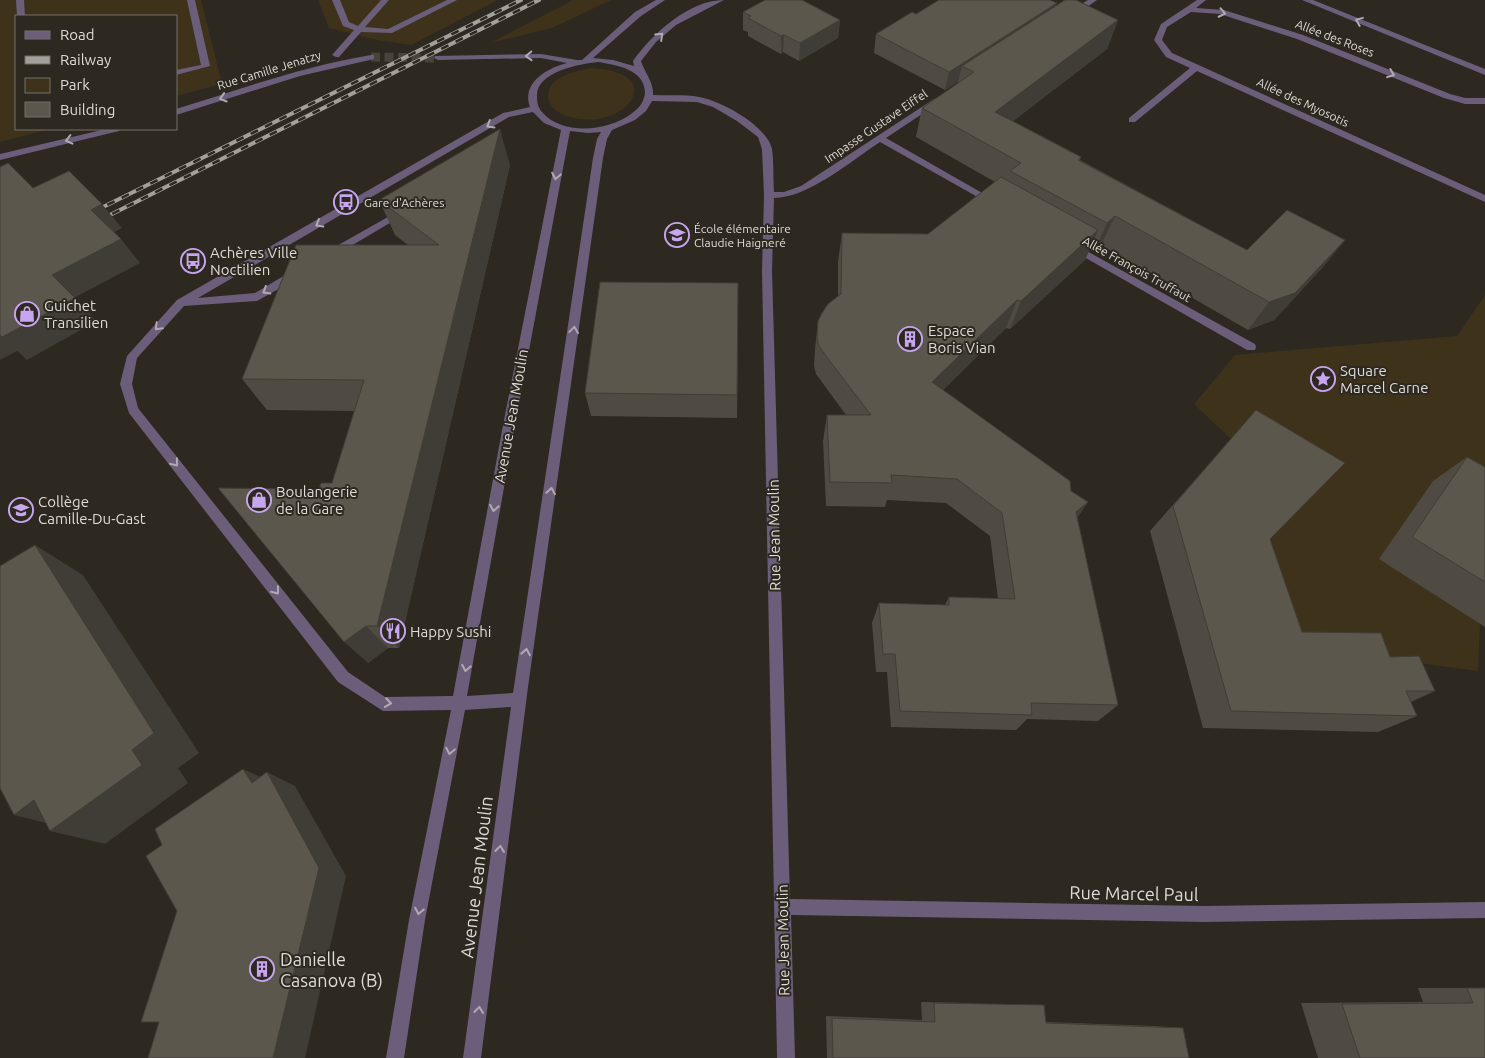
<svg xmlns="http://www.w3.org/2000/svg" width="1485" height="1058" font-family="Ubuntu,sans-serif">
<rect width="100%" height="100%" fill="#2d2820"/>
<!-- green -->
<path fill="#3f321b" d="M0,0H201L222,84L176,96V16H16V129H50L0,142Z
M318,0H498L411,45L377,40L329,28Z
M573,0H611L552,28L490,43Z
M591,68C673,72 624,135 566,116C559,113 552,109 549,101C542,78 575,71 591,68Z
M1485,295V512L1478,671L1345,653L1271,652L1231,439L1194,404L1235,355L1457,336Z"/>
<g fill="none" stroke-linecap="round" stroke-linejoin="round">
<!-- minor-tunnel -->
<path stroke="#48433b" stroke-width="9" stroke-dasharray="9 4.5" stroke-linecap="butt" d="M371,57L438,58"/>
<!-- minor -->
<path fill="#6b5e7a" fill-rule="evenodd" d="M16,0H24L25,16H17Z
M187,0H195L210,66L176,75V70L201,65Z
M332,0H340L349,22L358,26L381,0H389L365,27L388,29L447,0H457L392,33L361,32L339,57H336L332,55L354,30L343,26Z
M656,0H665L641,16L593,58L613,60L634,66L633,61C652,34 689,0 724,0L676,25L656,42L641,61C645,73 654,83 653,95C668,96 685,94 699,97C722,101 767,126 772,149C774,163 773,178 774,192H784L801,186L934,99L937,100V104L886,138L998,202L993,205L990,204L880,142C851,161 808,198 774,198L772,271L790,899L1204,906L1485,902V918L1204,922L791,915L795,1058H777L762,271L764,195L762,149L758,137L737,121L713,107L697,102L652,101L646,111L635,120L612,130L607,139L603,158L528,687L481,1058H463L511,707L465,710L425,920L404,1058H386L409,920L451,710L383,711L338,682L129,413L120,384L127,356L177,300L503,113L530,107C521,83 547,68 567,63L541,58L438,60L434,58L435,56L541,54L577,60H582L635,12ZM598,62C616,65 645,69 645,93C644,103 638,109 631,114C608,131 562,136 542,112C538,107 537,103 537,97C535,72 579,64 598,62ZM533,112L544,123L561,130L504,420L453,696L385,697L348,672L138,408L132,384L137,358L184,306L257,301L300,277V271H292L255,293L198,298L509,117ZM570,131L588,133L601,132L597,139L593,158L513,693L467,696L516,420Z
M1088,0H1097L1076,15H1070V11Z
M1197,0H1206L1196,8L1224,10L1303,35L1450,94L1465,98H1485V104H1465L1444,98L1297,39L1220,14L1191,12L1167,27L1162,40L1172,53L1485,195V202L1197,71L1135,122H1129V118L1190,68L1166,57L1154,40L1161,24Z
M1302,0H1313L1485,69V75Z
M371,55H374V59L300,76L176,115V109C241,89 304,66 371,55Z
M106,129H120L119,131L0,160V154Z
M402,209L405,210V214L334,256H326V252Z
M1074,244L1255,344L1256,347L1255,350H1247L1070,249V245Z"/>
<defs>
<path id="rail" d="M93,212L521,0
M98,221L539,0"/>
</defs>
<!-- rail casing -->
<use href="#rail" stroke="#a39f99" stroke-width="4"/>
<!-- rail -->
<use href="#rail" stroke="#2d2820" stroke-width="2.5" stroke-dasharray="8" stroke-linecap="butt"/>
</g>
<!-- wall -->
<path fill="#4f4b42" d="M1056,6L1118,20L1107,49L1013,121L1081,157L1080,160L1247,250L1345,240L1322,268L1274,320L1248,330L1101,245L1094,252L1090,249L1085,260L1010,329L1006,328L943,390L1071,491L1088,502L1077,518L1118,705L1098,721L1027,719L1016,730L891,727L887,672H876L872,623L879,603L945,605L949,597L998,599L990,536L946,503L887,500L885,507L826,506L823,441L827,415H846L816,374L814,366L815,349L818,321L838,297V262L842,233L928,234L995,182L916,137L922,108L958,84V82L945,90L874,53L876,34L916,14Z
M743,12L840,20L838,38L799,61L783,52L781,54L748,36V32L743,30Z
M510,165L399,648H388L368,663L319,489L332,483L354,411L267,410L242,379L408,245L395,235L379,200Z
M738,308L737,418L591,416L585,393Z
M1256,410L1270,539L1302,632L1390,657L1435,691L1411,702L1417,716L1378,732L1203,728L1150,531Z
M1467,457L1485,467V627L1379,559L1433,481Z
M1418,988H1485V1058H1318L1301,1003L1423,1002Z
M921,1002L970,1003L1046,1022L1154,1026L1183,1028L1189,1058H827L826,1016L922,1020Z"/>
<!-- shaded-wall -->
<path fill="#403d36" d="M1057,3L1051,22L962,66L958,82L945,90L949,72Z
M840,20L838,38L799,61L800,43Z
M1118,20L1107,49L987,141L995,112Z
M784,35L783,52L781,54V36Z
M500,129L510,165L399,648L377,626Z
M102,204L122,228L111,234L91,210Z
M1115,216L1101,245L1094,252L1107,223Z
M1098,230L1085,260L1010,329L1021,301Z
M121,239L140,263L74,298L52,275Z
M1345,240L1322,268L1274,320L1248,330L1269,302Z
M738,283V308L737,418V395Z
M75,298L97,321L27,360L17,351L0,360V333Z
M1017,300L1006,328L924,409L932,382Z
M1088,502L1071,526L1076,512Z
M35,545L83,575L199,753L178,768L188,783L105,844L50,831L58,826L14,815L34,800Z
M366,626L388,648L368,663L344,642Z
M243,769L272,782L267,772L295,786L346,876L305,1058H273Z"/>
<!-- building -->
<path fill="#5c574d" stroke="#403d36" d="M765,0H802L840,20L800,43L784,35L781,36L748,18L751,16L743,12Z
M939,0H1050L1057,3L949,72L876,34L912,12L916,14Z
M1065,0H1076L1118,20L995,112L1081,157L1078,160L1247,250L1287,210L1345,240L1295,293L1269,302L1115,216L1107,223L1010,171L1021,163L922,108L974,72L962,66Z
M500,129L377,626H366L344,642L218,488L319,489L321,483H332L364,380L242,379L296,245H439L379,200Z
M8,163L33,188L69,171L102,204L91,210L121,239L52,275L75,298L2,337L0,335V167Z
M1001,177L1098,230L1021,301L1017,300L932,382L1070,481L1071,491L1088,502L1076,512L1118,705L1031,703L1032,715L900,711L895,654H883L879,603L949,605V597L1015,599L1002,513L957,479L891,475L892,483L830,482L827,415H871L826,356L819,346L817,338L818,321L822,313L828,304L841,294L842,233L928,234Z
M600,282L738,283L737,395L585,393Z
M1256,410L1345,463L1270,539L1302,632L1381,633L1390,657L1419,656L1435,691H1406L1417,716L1231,711L1173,506Z
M1467,457L1485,467V582L1412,537Z
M35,545L154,733L132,750L142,765L50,831L34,800L14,815L0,788V566Z
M243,769L252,783L267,772L319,868L273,1058H148L159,1022H141L177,911L146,856L162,845L155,829Z
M1467,988H1485V1058H1360L1342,1004L1473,1003Z
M934,1003L1044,1005L1046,1023L1183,1028L1189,1058H833L832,1018L935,1022Z"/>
<!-- one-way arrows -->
<defs><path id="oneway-chevron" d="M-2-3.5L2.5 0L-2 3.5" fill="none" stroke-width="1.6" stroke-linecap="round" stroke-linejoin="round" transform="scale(1.25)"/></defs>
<g stroke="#b1aab2">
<use href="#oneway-chevron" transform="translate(1222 13) rotate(12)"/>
<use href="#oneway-chevron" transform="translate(1359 21) rotate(-158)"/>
<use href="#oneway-chevron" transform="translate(660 36) rotate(-43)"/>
<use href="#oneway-chevron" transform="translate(529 56) rotate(178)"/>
<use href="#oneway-chevron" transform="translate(1391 74) rotate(22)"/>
<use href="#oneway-chevron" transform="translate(223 98) rotate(163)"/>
<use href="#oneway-chevron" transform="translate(490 125) rotate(149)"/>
<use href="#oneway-chevron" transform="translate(69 140) rotate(166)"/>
<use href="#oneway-chevron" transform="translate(556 176) rotate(101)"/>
<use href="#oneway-chevron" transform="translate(319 224) rotate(150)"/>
<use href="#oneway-chevron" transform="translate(266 291) rotate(149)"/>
<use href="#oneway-chevron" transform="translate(158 327) rotate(135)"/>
<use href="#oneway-chevron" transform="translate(574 330) rotate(-82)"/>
<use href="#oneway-chevron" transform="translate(175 463) rotate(52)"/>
<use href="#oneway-chevron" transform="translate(551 491) rotate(-81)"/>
<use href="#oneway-chevron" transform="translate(494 508) rotate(100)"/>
<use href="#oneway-chevron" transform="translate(276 591) rotate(52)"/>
<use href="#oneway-chevron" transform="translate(526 652) rotate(-81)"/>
<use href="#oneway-chevron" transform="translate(466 668) rotate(100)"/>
<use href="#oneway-chevron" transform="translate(388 703) rotate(8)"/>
<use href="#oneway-chevron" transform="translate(450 751) rotate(101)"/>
<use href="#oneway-chevron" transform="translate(500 849) rotate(-83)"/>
<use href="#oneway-chevron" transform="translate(419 911) rotate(101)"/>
<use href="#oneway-chevron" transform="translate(479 1010) rotate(-83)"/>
</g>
<!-- icons -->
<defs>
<symbol id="bus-ring" viewBox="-11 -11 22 22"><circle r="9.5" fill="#2d2820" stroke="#c7a6ef" stroke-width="1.5"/><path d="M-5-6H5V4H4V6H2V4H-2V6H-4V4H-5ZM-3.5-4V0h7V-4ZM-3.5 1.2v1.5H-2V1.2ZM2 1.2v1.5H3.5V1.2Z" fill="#c7a6ef"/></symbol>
<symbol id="school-ring" viewBox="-11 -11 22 22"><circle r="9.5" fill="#2d2820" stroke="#c7a6ef" stroke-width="1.5"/><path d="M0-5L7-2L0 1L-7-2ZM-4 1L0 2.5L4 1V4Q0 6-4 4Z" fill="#c7a6ef"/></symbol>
<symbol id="shop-ring" viewBox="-11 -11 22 22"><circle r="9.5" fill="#2d2820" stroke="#c7a6ef" stroke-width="1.5"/><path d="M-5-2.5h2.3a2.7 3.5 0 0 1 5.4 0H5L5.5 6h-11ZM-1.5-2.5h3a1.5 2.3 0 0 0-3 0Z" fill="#c7a6ef"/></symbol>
<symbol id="building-ring" viewBox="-11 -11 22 22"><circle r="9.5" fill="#2d2820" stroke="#c7a6ef" stroke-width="1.5"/><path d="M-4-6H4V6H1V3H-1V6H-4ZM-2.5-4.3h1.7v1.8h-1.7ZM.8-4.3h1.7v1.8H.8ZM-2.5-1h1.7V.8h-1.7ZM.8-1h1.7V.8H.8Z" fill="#c7a6ef"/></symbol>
<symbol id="sight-ring" viewBox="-11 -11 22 22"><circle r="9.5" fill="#2d2820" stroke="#c7a6ef" stroke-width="1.5"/><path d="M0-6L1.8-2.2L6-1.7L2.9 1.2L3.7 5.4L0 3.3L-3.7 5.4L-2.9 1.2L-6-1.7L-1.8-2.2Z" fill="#c7a6ef"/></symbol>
<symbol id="restaurant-ring" viewBox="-11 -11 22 22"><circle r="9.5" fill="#2d2820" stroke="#c7a6ef" stroke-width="1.5"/><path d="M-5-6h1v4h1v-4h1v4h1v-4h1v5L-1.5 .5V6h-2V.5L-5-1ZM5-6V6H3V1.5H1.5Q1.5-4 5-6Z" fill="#c7a6ef"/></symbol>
</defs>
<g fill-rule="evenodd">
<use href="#bus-ring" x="332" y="188" width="28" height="28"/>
<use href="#school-ring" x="663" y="221" width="28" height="28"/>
<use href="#bus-ring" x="179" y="247" width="28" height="28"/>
<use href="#shop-ring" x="13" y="300" width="28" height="28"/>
<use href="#building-ring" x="896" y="325" width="28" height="28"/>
<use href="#sight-ring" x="1309" y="365" width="28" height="28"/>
<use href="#shop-ring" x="245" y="486" width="28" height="28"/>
<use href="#school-ring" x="7" y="496" width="28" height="28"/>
<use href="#restaurant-ring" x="379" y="617" width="28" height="28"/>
<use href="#building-ring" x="248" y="955" width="28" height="28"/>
</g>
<g text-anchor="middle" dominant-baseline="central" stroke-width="4" stroke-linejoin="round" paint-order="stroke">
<!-- far-street labels -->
<g font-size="12" fill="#dfdcd7" stroke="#2d2820">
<text transform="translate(1335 38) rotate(21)">Allée des Roses</text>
<text transform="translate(269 70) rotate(-17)">Rue Camille Jenatzy</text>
<text transform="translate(1303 102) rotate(25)">Allée des Myosotis</text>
<text transform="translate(876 126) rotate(-34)">Impasse Gustave Eiffel</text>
<text transform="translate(1137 269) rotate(29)">Allée François Truffaut</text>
</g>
<!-- far-poi labels -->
<g font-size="12" fill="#dfdcd7" stroke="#2d2820" text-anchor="start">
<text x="364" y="202">Gare d'Achères</text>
<text x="694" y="228">École élémentaire<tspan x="694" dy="14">Claudie Haigneré</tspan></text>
</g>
<!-- poi labels -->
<g font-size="15" fill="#dfdcd7" stroke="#2d2820" text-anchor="start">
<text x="210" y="252">Achères Ville<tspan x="210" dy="17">Noctilien</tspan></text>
<text x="44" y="305">Guichet<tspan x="44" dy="17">Transilien</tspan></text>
<text x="928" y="330">Espace<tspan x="928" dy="17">Boris Vian</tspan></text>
<text x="1340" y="370">Square<tspan x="1340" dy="17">Marcel Carne</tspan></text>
<text x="276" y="491">Boulangerie<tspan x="276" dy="17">de la Gare</tspan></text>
<text x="38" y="501">Collège<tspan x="38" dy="17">Camille-Du-Gast</tspan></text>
<text x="410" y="631">Happy Sushi</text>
</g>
<!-- street labels -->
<g font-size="15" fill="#dfdcd7" stroke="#2d2820">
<text transform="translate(511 416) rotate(-80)">Avenue Jean Moulin</text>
<text transform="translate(774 535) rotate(-91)">Rue Jean Moulin</text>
<text transform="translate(783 940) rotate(-91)">Rue Jean Moulin</text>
</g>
<!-- near-street labels -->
<g font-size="18" fill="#dfdcd7" stroke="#2d2820">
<text transform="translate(476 877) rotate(-83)">Avenue Jean Moulin</text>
<text transform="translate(1134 893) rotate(1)">Rue Marcel Paul</text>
</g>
<!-- near-poi labels -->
<g font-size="18" fill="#dfdcd7" stroke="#2d2820" text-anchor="start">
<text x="280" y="959">Danielle<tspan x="280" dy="21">Casanova (B)</tspan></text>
</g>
</g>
<!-- legend -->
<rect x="15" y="15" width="162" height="115" fill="#2d2820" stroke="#747069"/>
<rect x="25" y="31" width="25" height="8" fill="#6b5e7a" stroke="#747069"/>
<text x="60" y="40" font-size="15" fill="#dfdcd7">Road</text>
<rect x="25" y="56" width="25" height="8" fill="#a39f99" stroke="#747069"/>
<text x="60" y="65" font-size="15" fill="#dfdcd7">Railway</text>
<rect x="25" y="78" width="25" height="15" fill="#3f321b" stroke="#747069"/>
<text x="60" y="90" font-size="15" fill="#dfdcd7">Park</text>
<rect x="25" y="102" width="25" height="15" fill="#5c574d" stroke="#747069"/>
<text x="60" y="115" font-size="15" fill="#dfdcd7">Building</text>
</svg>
